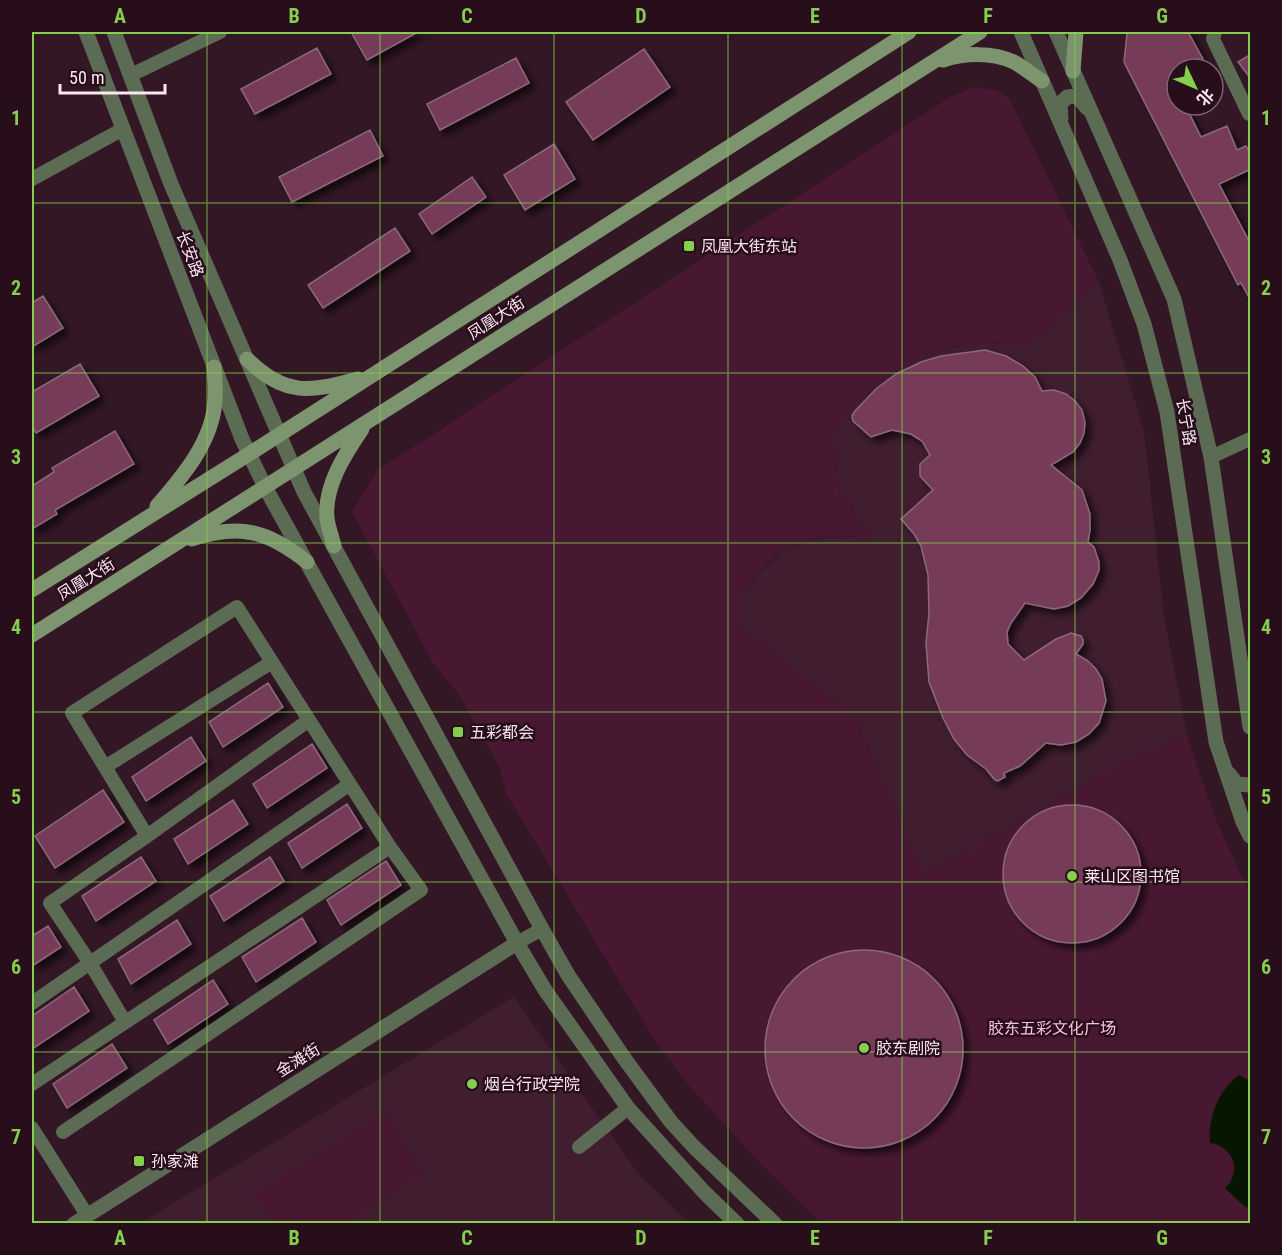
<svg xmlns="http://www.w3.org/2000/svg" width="1282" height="1255" font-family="'Roboto Condensed','Noto Sans SC',sans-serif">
<defs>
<filter id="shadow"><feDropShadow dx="5.5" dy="5.5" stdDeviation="3" flood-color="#0009"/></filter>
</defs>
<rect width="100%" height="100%" fill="#331725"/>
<!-- built -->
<path fill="#401d2f" d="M1099,282L1144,431L1164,616L1187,735L1127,761L922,876L855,717L740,626V593L783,550L804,541L829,538L872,536L856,517L849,499L840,497L832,435L864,396L891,373L936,351L976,342L1026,346Z
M514,997L637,1172L689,1223L139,1224Z"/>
<!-- green -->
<path fill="#481832" d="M975,87L996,90L1009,98L1099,282L1026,346L976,342L936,351L891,373L864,396L832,435L840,497L849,499L856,517L873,537C845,537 809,534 784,549C771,558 752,581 740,593V626L855,717L923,876L1127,761L1187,735L1214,815L1250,895V1223H821L762,1165L691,1088L656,1042L507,795L499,766L458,693L433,663L352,512L378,470L952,96Z
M386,1112L422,1174L348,1223H274L254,1193Z"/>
<!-- water -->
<path fill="#071600" d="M1239,1075L1250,1081V1209L1244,1206L1225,1188C1243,1172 1233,1146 1210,1143C1208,1117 1218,1091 1239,1075Z"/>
<!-- building -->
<path fill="#763b59" stroke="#8b6979" stroke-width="1.5" filter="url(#shadow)" d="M351,32H418L367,60Z
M1133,32H1188L1203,59L1184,69H1177V73L1171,76L1177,88V105H1185L1201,137L1227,126L1237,150L1246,146L1251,155V169L1219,184L1251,245V301L1241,283L1238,285L1124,62L1127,34Z
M317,48L331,74L255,114L241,89Z
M644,49L670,87L593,140L566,102Z
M1251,54V79L1238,62Z
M516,58L529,83L440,130L427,104Z
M370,130L383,156L292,202L279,177Z
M554,144L575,179L525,210L504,175Z
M472,177L486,197L432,234L419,214Z
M395,228L410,251L323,308L308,285Z
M43,296L63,328L32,347V303Z
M985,350L1006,356L1023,366L1035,377L1042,391L1054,390L1066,394L1075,401L1082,410L1085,422L1084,433L1080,443L1073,452L1051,465L1082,490L1090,514V530L1088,542L1094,547L1099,562V570L1093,584L1081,598L1068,606L1054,609L1025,603L1011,623L1007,632L1008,644L1024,660L1056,639L1071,633L1081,636L1083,640V644L1076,654L1088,661L1096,669L1102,679L1106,701L1099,723L1089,734L1076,742L1061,745L1046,743L1020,766L1004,773L1005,777L998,781L995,780L986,769L967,755L954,739L943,718L929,682L926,643L929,613L928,575L921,546L914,534L901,519L933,490L920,476V464L930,455L922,441L911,434L892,430L871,437L853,421L852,416L855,411L876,389L896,374L921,362L941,356Z
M80,364L99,396L36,433L32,426V392Z
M115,431L134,464L55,510L57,514L32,529V486L54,472L52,468Z
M268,683L283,707L223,747L209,722Z
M191,737L206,761L146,801L132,777Z
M312,744L327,768L267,808L253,784Z
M103,790L124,822L55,868L35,836Z
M233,800L248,824L188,864L174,839Z
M347,804L362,828L302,868L288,843Z
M1003 874a69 69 0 1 1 138 0a69 69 0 1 1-138 0Z
M141,857L156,881L96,921L82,896Z
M270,857L284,881L224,921L210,896Z
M386,861L401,885L341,925L327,900Z
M302,918L316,942L256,982L242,957Z
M177,920L191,944L131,984L118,959Z
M48,926L61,947L32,966V936Z
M765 1049a99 99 0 1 1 198 0a99 99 0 1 1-198 0Z
M213,980L228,1004L168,1044L154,1020Z
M74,987L89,1011L32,1049V1016Z
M112,1044L127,1068L67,1108L53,1084Z"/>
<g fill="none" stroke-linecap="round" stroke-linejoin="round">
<!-- minor -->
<path stroke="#5c6b54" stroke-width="14" d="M1215,32L1213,39L1249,114
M131,75L220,32
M32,179L123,129
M1211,457L1250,439
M105,767L272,662
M147,836L309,720
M517,943L542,929
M32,1003L90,963L50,903L147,836L72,713L237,607L390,847
M125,1022L90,963L350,784
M32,1084L390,847L421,890L63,1132
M32,1128L87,1215
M579,1147L628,1108"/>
<!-- tertiary -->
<path stroke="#5c6b54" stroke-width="15" d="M86,32L242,439L265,487L517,943L545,990L628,1108L704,1192L737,1224
M114,32L171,184L304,492L542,929L568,975L624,1058L671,1122L694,1147L775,1224
M1021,32L1120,260L1144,324L1167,412L1216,742L1243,822L1250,836
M1056,32L1174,299L1211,457L1250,727
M1061,119L1060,104L1067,97L1077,96L1087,108
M1229,774L1237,784L1250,785
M74,1224L517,943"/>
<!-- secondary -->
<path stroke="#7d956f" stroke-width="15" d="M943,60C965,53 992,52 1014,62C1023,67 1033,75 1042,81
M1073,71L1076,32
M247,359C285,397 310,392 358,379
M157,506C183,476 213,441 215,400C216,389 215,378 214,367
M192,539C240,523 268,531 307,562
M334,546C332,537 328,527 327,518C324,486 345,454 362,429
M32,590L249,454L909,32
M32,635L980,32"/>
</g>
<!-- grid -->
<path fill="none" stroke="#84cf4d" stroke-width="1.5" stroke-opacity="0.55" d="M207,32V1224M380,32V1224M554,32V1224M728,32V1224M902,32V1224M1075,32V1224M32,203H1250M32,373H1250M32,543H1250M32,712H1250M32,882H1250M32,1052H1250"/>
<!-- markers -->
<g fill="#84cf4d" stroke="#280d1b" stroke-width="2">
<rect x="683" y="240" width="12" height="12" rx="3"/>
<rect x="452" y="726" width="12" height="12" rx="3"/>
<circle cx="1072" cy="876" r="6"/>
<circle cx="864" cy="1048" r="6"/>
<circle cx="472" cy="1084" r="6"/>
<rect x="133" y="1155" width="12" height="12" rx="3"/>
</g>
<g text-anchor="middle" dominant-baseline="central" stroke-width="5" stroke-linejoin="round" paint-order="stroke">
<!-- poi labels -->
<g font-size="16" fill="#fbe7ef" stroke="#280d1b" text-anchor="start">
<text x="701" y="246">凤凰大街东站</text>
<text x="470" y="732">五彩都会</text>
<text x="1084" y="876">莱山区图书馆</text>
<text x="876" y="1048">胶东剧院</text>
<text x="484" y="1084">烟台行政学院</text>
<text x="151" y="1161">孙家滩</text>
</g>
<!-- street labels -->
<g font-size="16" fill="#fbe7ef" stroke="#280d1b">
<text transform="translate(190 254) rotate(69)">长安路</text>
<text transform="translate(496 318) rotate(-33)">凤凰大街</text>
<text transform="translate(1186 422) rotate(80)">长宁路</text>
<text transform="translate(86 579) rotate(-32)">凤凰大街</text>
<text transform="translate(298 1060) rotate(-32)">金滩街</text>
</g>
<!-- park labels -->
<g font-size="16" fill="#f9c1db" stroke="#280d1b">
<text x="1052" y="1028">胶东五彩文化广场</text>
</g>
</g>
<!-- border -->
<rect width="1282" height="1255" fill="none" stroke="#280d1b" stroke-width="66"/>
<!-- north arrow -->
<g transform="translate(1195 87) rotate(134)"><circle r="28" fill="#280d1b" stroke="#7c6470" stroke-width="1.5"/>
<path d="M0-4.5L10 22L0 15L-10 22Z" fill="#84cf4d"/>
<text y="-9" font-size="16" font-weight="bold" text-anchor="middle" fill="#fbe7ef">北</text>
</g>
<!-- scale -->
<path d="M60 84v9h105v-9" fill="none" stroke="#fbe7ef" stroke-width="3"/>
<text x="69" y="84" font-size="18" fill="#fbe7ef" stroke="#280d1b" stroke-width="4.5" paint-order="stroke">50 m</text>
<rect x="33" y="33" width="1216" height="1189" fill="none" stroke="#84cf4d" stroke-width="2"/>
<g font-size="20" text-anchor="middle" font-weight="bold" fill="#84cf4d">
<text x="120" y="23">A</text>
<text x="294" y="23">B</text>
<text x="467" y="23">C</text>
<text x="641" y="23">D</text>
<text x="815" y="23">E</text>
<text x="988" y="23">F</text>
<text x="1162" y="23">G</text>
<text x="16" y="125">1</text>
<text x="1266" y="125">1</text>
<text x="16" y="295">2</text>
<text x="1266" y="295">2</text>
<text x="16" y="464">3</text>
<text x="1266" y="464">3</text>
<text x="16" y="634">4</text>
<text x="1266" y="634">4</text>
<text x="16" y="804">5</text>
<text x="1266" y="804">5</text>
<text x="16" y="974">6</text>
<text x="1266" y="974">6</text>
<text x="16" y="1144">7</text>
<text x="1266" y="1144">7</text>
<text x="120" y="1245">A</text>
<text x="294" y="1245">B</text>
<text x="467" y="1245">C</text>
<text x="641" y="1245">D</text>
<text x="815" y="1245">E</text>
<text x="988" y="1245">F</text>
<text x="1162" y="1245">G</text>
</g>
</svg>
